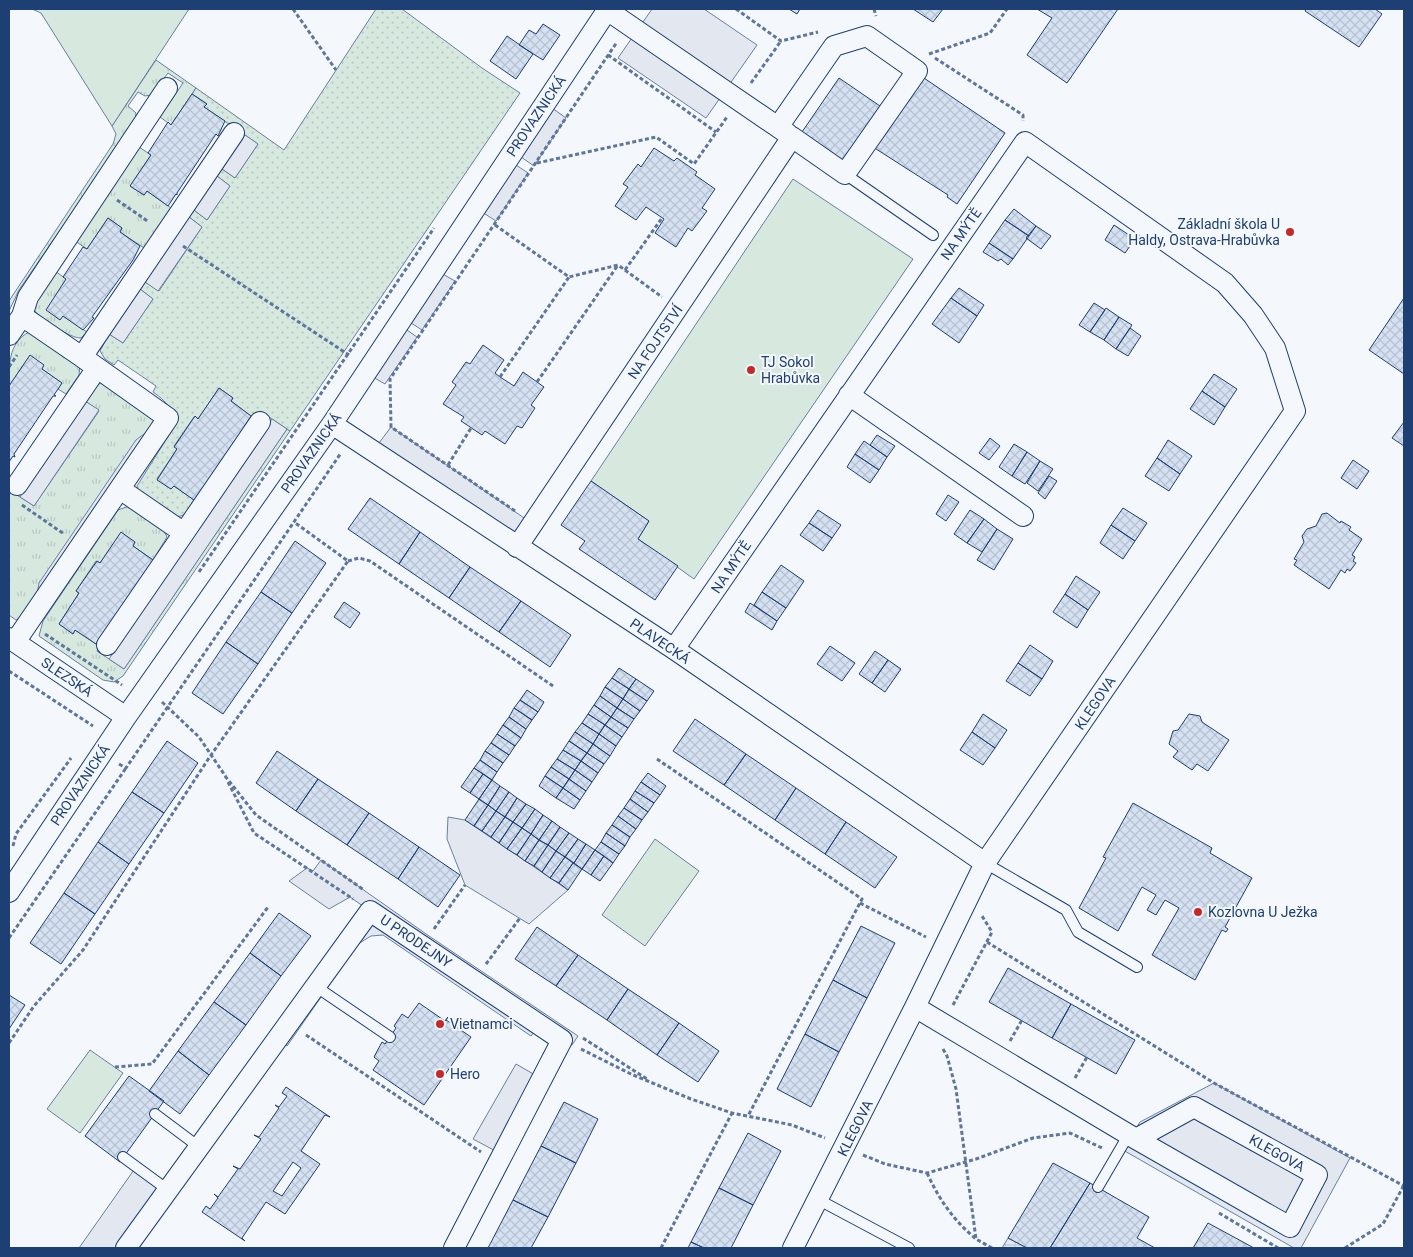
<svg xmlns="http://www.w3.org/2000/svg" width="1413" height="1257" font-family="Roboto,sans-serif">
<defs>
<pattern id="grass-tufts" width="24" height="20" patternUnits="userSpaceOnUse" patternTransform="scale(1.25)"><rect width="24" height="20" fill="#d7e8df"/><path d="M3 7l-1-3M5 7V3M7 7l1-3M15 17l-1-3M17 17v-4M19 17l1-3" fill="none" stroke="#b8c8c3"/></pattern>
<pattern id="park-dots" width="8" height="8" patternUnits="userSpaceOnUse" patternTransform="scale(1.25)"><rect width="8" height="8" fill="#d7e8df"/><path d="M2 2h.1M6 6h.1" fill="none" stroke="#b8c8c3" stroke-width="1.8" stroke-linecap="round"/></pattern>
<pattern id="plaza-grid" width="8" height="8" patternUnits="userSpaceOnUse" patternTransform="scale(1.25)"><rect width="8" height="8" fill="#e3e8f0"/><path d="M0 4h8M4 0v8" fill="none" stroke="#c2c8d1"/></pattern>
<pattern id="building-cross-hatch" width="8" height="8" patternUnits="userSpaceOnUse" patternTransform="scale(1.25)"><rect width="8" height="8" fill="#d5e0f0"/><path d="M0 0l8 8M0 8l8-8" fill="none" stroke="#b6c1d1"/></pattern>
</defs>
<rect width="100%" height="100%" fill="#f4f7fb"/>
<!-- grass -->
<path fill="url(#grass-tufts)" stroke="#687fa3" d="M156,60L196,88L171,125L160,117L183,83L168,73L151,95L145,96L138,92L128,106L136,113L135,121L19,290L9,311V301L113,144L116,134L112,126Z
M139,147L151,155L130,186L144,195L147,191L171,208L144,248L120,232L122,228L108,218L87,249L75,241Z
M55,271L66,279L63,316L87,332L81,338C71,339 37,317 33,308Z
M29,332L80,365L79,375L66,394L58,389L62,383L42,369L30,356L9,386C9,366 8,343 29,332Z
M104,381L157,420L36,601L21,618L16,620L9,615V490L34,506L99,411L85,401L94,387Z
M287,429L290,431L123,676L114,682L103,680L39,636L43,621L118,510L129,506L163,529L167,537L153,560L133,546L135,542L121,533L100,563L96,561L76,591L79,593L59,624L73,634L75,630L99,646L97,651L124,669Z"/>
<!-- park -->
<path fill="url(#park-dots)" stroke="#687fa3" d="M376,9H402L482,68L520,93L290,431L260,411L255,418L251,416L231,401L233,398L219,388L198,419L194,417L174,446L177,449L157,479L171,489L174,486L194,500L184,515L177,517L138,491L137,486L169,435C179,415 169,403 153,392L156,386L118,360L114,365L105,359L100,351L109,334L123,343L153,299L140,289L145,282L159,291L202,227L189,217L194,210L207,220L230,186L217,176L222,169L235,178L258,144L204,107L207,104L192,94L196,88L284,150Z"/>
<!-- garden -->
<path fill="#d7e8df" stroke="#687fa3" d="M32,9H189L112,126L41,13Z
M793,179L913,259L694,579L638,539L649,521L591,481Z
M655,839L699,871L645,946L602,915Z
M90,1050L123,1073L80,1133L47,1109Z"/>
<!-- parking -->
<path fill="#e3e8f0" stroke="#687fa3" d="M652,9H704L757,45L706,118L618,58Z
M552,108L566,118L534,166L521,157Z
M245,135L258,144L235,178L222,169Z
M516,165L528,173L496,221L482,212Z
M217,176L230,186L207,220L194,210Z
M189,217L202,227L158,291L145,282Z
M441,273L455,281L422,330L408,321Z
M140,289L153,299L123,343L109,334Z
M404,328L417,337L385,384L371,376Z
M85,401L99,410L34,506L20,497Z
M272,419L287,429L124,669L109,659Z
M156,425L36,601L39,583L136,440Z
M391,427L533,524L517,547L373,451Z
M448,817L465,820L568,890L529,924L465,885L447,839Z
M321,860L429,936L578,1036L572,1045L539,1025L531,1036L383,935L371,936L358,944L287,1046L277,1040L370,911L350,897L329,909L289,881L307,868L313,871Z
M516,1064L542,1079L503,1155L473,1139Z
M1214,1083L1350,1158L1301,1248H1294L1123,1150L1140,1122Z
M136,1167L168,1190L126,1248H79Z"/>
<!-- plaza -->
<path fill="url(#plaza-grid)" stroke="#687fa3" d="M1008,1238L1027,1248H1002Z"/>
<!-- building -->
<path fill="url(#building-cross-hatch)" stroke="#1d3f73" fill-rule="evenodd" d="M789,9H800L797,14Z
M913,9H943L933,22Z
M1037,9H1118L1067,83L1027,55L1052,18Z
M1306,9H1375L1382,14L1359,47L1305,11Z
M543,24L560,35L543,60L519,45L529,30L536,34Z
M507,36L533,54L516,79L490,61Z
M921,76L1005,133L957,204L947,197L948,195L873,147Z
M839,78L880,106L843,161L802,132Z
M192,94L207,104L204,107L225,121L218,136L216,134L177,193V195L176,194L168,206L147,191L144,195L130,186L151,155L148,153L168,122L171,125Z
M654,148L674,161L677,158L697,172L695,175L715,189L702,208L707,211L692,231L688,228L676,247L655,233L664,219L646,207L636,220L615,206L628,187L623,184L638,164L641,167Z
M1014,209L1036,226L1029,236L1005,220Z
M108,218L122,228L120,232L140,246L133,260L92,317L94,318L83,330L63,316L60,320L46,310L66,279L63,277L83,247L87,249Z
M1005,220L1029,236L1013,259L989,243Z
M1114,225L1135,239L1125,253L1105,240Z
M1036,226L1051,236L1041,249L1026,238Z
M989,243L1013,259L1008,265L1001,259L998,261L983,252Z
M959,288L984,305L977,316L951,298Z
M951,298L977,316L959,343L932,324Z
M1404,298V374L1369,350Z
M1094,303L1105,310L1090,332L1079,325Z
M1106,308L1119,317L1104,340L1090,332Z
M1119,317L1132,325L1116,349L1104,340Z
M1130,328L1141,336L1128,356L1116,349Z
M483,345L504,360L495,373L500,377L514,386L523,372L544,387L531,405L535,408L522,428L517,426L505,444L485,431L482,435L461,421L464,417L443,404L456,385L452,382L466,362L470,364Z
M30,355L44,365L42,369L62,383L54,395L56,396H53L14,454L15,457L13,456L9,462V386Z
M1214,374L1237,389L1225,407L1202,391Z
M219,388L233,398L231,401L251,416L244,427L245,428L243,429L205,488L194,500L174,486L171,489L157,480L177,449L174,447L195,416L198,419Z
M1202,391L1225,407L1214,425L1190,409Z
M1404,422V446L1392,438Z
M877,435L895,446L887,457L870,445Z
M990,438L1000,446L989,460L979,453Z
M1168,440L1192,456L1180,474L1157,458Z
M864,441L887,457L879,470L855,454Z
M1014,444L1027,452L1012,476L999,467Z
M1027,452L1040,461L1025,484L1012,476Z
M855,454L879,470L870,483L847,467Z
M1157,458L1180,474L1169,491L1145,476Z
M1353,460L1369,471L1357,489L1341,478Z
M1040,461L1053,469L1038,491L1027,483Z
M1049,476L1057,481L1045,499L1038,493Z
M591,481L649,521L638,539L678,566L655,600L579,549L585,541L561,525Z
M948,495L959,502L946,521L936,514Z
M370,498L420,532L399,564L348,529Z
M1123,508L1147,523L1135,541L1111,525Z
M818,510L841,525L832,538L809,523Z
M970,510L984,519L967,543L954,534Z
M1327,513L1340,523L1341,521L1351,527L1349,530L1362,539L1352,555L1355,557L1353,561L1356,563L1350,571L1347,569L1345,573L1341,570L1329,589L1294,565L1297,560L1294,559L1304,542L1302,536L1307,529L1316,526L1322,514Z
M984,519L997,529L982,552L967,543Z
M809,523L832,538L823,551L800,535Z
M1111,525L1135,541L1123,559L1100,543Z
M997,529L1013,539L994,570L977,560Z
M121,532L135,542L133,546L153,560L96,644L75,630L73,634L59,624L79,593L76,591L97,561L100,563Z
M420,532L470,567L449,598L399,564Z
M295,541L326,563L292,613L261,592Z
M781,565L804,581L786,608L762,592Z
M470,567L521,601L499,632L449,598Z
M1076,576L1100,592L1088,610L1065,594Z
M261,592L292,613L258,664L226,642Z
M762,592L786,608L777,621L754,605Z
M1065,594L1088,610L1077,628L1053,612Z
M521,601L571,635L550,667L499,632Z
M344,602L360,613L350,628L334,617Z
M750,603L777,621L772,630L745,612Z
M226,642L258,664L223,714L192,693Z
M1030,645L1053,661L1042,679L1018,663Z
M830,646L855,663L842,681L817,664Z
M875,651L888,660L872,683L859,674Z
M888,660L901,669L885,692L872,683Z
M1018,663L1042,679L1030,696L1006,681Z
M619,668L636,679L629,689L612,678Z
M612,678L629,689L623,699L605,687Z
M636,679L654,691L647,701L629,689Z
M605,687L623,699L617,708L600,696Z
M629,689L647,701L640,711L623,699Z
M527,690L544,702L538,712L520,700Z
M600,696L617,708L611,717L594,705Z
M623,699L640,711L634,719L617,708Z
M520,700L538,712L532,720L514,708Z
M594,705L611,717L605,725L588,714Z
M514,708L532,720L526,729L509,717Z
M617,708L634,719L628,728L611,717Z
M588,714L605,725L599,734L582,723Z
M983,714L1007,730L995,748L972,732Z
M1189,714L1200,716L1202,722L1229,740L1208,771L1197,764L1192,770L1173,757L1178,751L1169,744L1173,731L1178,730Z
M509,717L526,729L521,738L503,725Z
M611,717L628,728L622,737L605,725Z
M695,719L746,754L724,785L673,751Z
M582,723L599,734L593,744L575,732Z
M503,725L521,738L515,746L497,734Z
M605,725L622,737L616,746L599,734Z
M575,732L593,744L587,753L569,741Z
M972,732L995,748L983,765L960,750Z
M497,734L515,746L509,755L491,743Z
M599,734L616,746L610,756L593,744Z
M167,741L198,763L164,813L132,792Z
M569,741L587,753L581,761L563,750Z
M491,743L509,755L503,763L485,751Z
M593,744L610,756L604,764L587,753Z
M563,750L581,761L575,770L557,759Z
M277,751L318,779L296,811L256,783Z
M485,751L503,763L497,772L480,760Z
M587,753L604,764L598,773L581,761Z
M746,754L796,788L775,820L724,785Z
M557,759L575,770L569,779L551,767Z
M480,760L497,772L492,780L474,768Z
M581,761L598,773L592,782L575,770Z
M551,767L569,779L563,788L545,776Z
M474,768L483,774L470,793L461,787Z
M575,770L592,782L586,791L569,779Z
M648,773L666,786L660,795L641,782Z
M483,774L492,780L479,799L470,793Z
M545,776L563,788L556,798L539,786Z
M318,779L369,813L347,845L296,811Z
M569,779L586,791L580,800L563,788Z
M492,780L500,786L488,805L479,799Z
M641,782L660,795L654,803L635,791Z
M500,786L509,792L496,811L488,805Z
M563,788L580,800L574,809L556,798Z
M796,788L846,822L825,854L775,820Z
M635,791L654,803L648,812L630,799Z
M132,792L164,813L129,864L98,842Z
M509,792L517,798L505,817L496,811Z
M517,798L526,804L513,822L505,817Z
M479,799L488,805L474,826L465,820Z
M630,799L648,812L642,820L624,808Z
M1133,803L1212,848L1210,853L1252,878L1225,927L1228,929L1226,932L1222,930L1195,980L1152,955L1179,908L1165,900L1156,915L1147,910L1156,895L1142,887L1118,931L1079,908L1106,858L1103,857Z
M526,804L535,809L522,828L513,822Z
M488,805L496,811L482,831L474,826Z
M624,808L642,820L636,829L618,816Z
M535,809L543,815L531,834L522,828Z
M496,811L505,817L491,837L482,831Z
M369,813L419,847L398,879L347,845Z
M543,815L552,821L539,840L531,834Z
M618,816L636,829L630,837L612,825Z
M505,817L513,822L499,843L491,837Z
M552,821L560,827L548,845L539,840Z
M513,822L522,828L507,849L499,843Z
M846,822L897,857L875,888L825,854Z
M612,825L630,837L625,846L606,833Z
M560,827L569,833L556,851L548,845Z
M522,828L531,834L517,855L507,849Z
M569,833L578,839L565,857L556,851Z
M606,833L625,846L619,854L601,842Z
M531,834L539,840L525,861L517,855Z
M578,839L586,844L574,863L565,857Z
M539,840L548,845L534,866L525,861Z
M98,842L129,864L95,914L64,893Z
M601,842L619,854L613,863L595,850Z
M586,844L595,850L582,869L574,863Z
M548,845L556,851L542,872L534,866Z
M419,847L460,875L438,907L398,879Z
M595,850L604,856L591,875L582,869Z
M556,851L565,857L550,878L542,872Z
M604,856L613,863L600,881L591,875Z
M565,857L573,863L559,883L550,878Z
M573,863L582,869L568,890L559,883Z
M64,893L95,914L61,964L30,943Z
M279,913L311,936L281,976L250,953Z
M861,926L895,943L867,998L833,980Z
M537,927L578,955L556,986L515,959Z
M250,953L281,976L246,1025L214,1002Z
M578,955L628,989L607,1020L556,986Z
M1008,968L1071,1004L1052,1038L989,1002Z
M833,980L867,998L839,1052L805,1034Z
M628,989L679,1023L657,1055L607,1020Z
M9,995L25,1005L9,1029Z
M214,1002L246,1025L209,1075L178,1051Z
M419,1003L445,1021L448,1017L446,1020L471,1037L424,1105L373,1070L379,1061L374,1057L382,1042L385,1044L396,1028L394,1026L402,1014L408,1018Z
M1071,1004L1135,1040L1116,1074L1052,1038Z
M679,1023L719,1051L698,1082L657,1055Z
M805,1034L839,1052L811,1107L777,1089Z
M178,1051L209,1075L180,1114L149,1091Z
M129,1076L164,1101L120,1162L85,1136Z
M286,1087L330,1117L325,1115L301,1151L320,1164L285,1214L266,1202L242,1238L245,1241L202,1212L206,1206L210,1209L218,1198L214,1194L218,1197L238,1169L233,1166L240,1169L261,1139L254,1135L259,1137L279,1108L275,1105L279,1107L287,1096L282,1093ZM293,1162L301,1168L282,1196L273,1191Z
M564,1102L598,1119L576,1163L541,1146Z
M748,1133L781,1151L753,1205L719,1188Z
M541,1146L576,1163L548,1217L513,1200Z
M1053,1163L1090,1183L1050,1248H1027L1008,1238Z
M1090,1183L1149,1217L1137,1238L1155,1248H1050Z
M719,1188L753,1205L731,1248H704L691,1242Z
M513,1200L548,1217L531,1248H488Z
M1208,1223L1254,1248H1193Z
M691,1242L704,1248H688Z"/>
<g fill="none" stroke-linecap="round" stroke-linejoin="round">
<defs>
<path id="lane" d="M845,174L933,235
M985,863L1066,910L1078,932L1137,967
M315,986L390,1037
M155,1114L199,1147
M123,1157L168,1190
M1098,1187L1129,1134
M819,1200L909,1248"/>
<path id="street" d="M607,10L788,134
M9,335L22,316
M82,357L22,316L28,297L167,88
M849,395L1023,516
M332,424L674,649L985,863
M17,485L97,368
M184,533L260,422
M517,547L792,137L845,174L917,71L867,36L834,46L778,127
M9,638L126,717
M15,642L168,418L82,357L234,133
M107,645L184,533L120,489
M674,649L1025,142L1225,283L1253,315L1275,348L1295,411L985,863L915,1007L793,1248
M9,892L126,717L332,424L608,9
M915,1007L1136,1139L1290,1227L1317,1175L1194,1107L1136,1139
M126,1248L370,911L562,1040L454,1248"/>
</defs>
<!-- lane casing -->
<use href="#lane" stroke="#1d3f73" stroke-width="12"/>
<!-- street casing -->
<use href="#street" stroke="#1d3f73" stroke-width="22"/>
<!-- path -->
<path stroke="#5e769c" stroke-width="3" stroke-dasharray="4 2.5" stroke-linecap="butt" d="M293,9L336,70
M736,9L781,41L818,32
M874,9L876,16
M929,54L990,33L1007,9
M608,55L716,132
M935,58L1023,115V121
M751,83L781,41
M537,163L656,137L694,164L727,117
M117,200L149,222
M495,225L569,277L618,265L662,297
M183,246L349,355
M625,270L662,218
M9,367L17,355
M500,377L569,277
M537,382L618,265
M448,465L471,428
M22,505L64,534
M515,511L391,427L390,379L617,42
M348,561L359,558L370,561L553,686
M199,572L434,228
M45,634L122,685
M9,671L93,726
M162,702L199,737L226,777
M657,759L862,899L748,1116
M119,764L126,768L341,453
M225,776L256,815L364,890
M228,782L254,833L353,899
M13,846L16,834L71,758
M860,903L926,937
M434,929L465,885
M9,938L126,768
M987,942L1214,1083L1404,1186
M486,964L520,918
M953,1005L992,932L982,916
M306,1035L481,1152
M583,1038L647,1079
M1010,1041L1022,1020
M9,1043L34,1006L83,950L211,755L348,561L294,522
M581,1049L631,1074L691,1099L732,1113L792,1125L825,1138
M943,1049L947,1056L956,1089L976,1239L992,1248
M115,1067L152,1064L268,907
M1075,1078L1087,1057
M863,1155L885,1164L927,1173L976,1159L1033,1138L1070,1133L1102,1148
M927,1173C939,1199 953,1220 976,1239
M1219,1213L1278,1248
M661,1248L732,1113
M1345,1248L1383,1224L1404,1185"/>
<!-- lane -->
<use href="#lane" stroke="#f4f7fb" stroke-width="10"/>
<!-- street -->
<use href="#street" stroke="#f4f7fb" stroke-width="20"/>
</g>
<!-- markers -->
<g fill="#c62828" stroke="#f4f7fb" stroke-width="2">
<circle cx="1290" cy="232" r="5"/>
<circle cx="751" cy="370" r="5"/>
<circle cx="1198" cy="912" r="5"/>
<circle cx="440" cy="1024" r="5"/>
<circle cx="440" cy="1074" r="5"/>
</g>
<g text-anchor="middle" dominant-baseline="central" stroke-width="4" stroke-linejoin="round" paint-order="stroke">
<!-- street labels -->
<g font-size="14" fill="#1d3f73" stroke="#f4f7fb">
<text transform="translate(536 116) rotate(-56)">PROVAZNICKÁ</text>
<text transform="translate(961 234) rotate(-55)">NA MÝTĚ</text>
<text transform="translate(655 342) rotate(-56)">NA FOJTSTVÍ</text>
<text transform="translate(311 453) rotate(-55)">PROVAZNICKÁ</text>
<text transform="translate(731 567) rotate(-56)">NA MÝTĚ</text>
<text transform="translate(660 641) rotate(34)">PLAVECKÁ</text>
<text transform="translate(67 677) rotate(34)">SLEZSKÁ</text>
<text transform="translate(1095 703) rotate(-56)">KLEGOVA</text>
<text transform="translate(80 785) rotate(-56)">PROVAZNICKÁ</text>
<text transform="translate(416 941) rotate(34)">U PRODEJNY</text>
<text transform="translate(855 1128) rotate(-63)">KLEGOVA</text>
<text transform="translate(1277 1153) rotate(29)">KLEGOVA</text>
</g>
<!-- poi labels -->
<g font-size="14" fill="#1d3f73" stroke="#f4f7fb" text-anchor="start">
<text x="1280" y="224" text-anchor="end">Základní škola U<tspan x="1280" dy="16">Haldy, Ostrava-Hrabůvka</tspan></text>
<text x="761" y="362">TJ Sokol<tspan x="761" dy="16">Hrabůvka</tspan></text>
<text x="1208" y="912">Kozlovna U Ježka</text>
<text x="450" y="1024">Vietnamci</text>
<text x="450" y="1074">Hero</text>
</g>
</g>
<!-- border -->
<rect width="1413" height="1257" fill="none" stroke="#1d3f73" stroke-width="20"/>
</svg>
